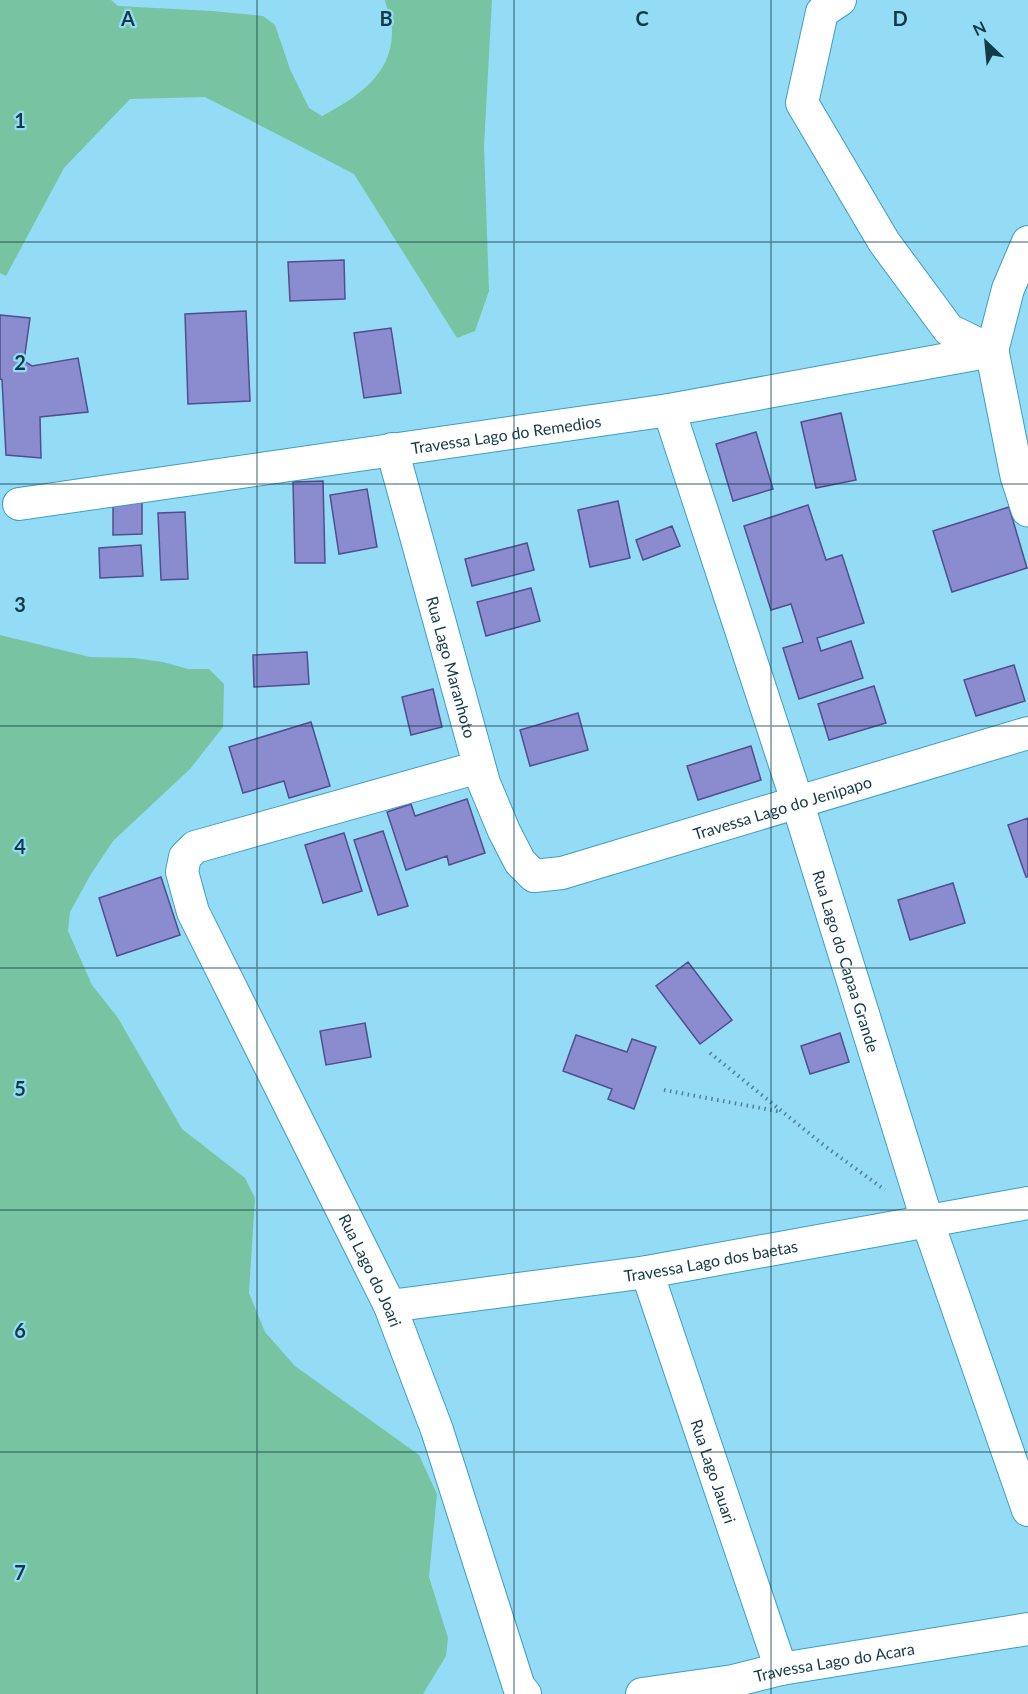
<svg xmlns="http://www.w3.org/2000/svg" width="1028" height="1694" font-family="Lato,sans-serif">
<rect width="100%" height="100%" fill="#94dcf6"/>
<!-- green -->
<path fill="#78c3a1" d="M0,0H111L118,6L212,11L263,16L275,25L290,69L309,108L322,116C356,98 392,75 392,32C392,22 387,10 385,0H492L484,146L489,291L475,331L457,338L354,174L205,97L130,99L64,168L6,276L0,273Z
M0,635L90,657L134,658L163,662L188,669H209L224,684L223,727L190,769L113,841L91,874L70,912L68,931L92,985L118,1018L182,1129L245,1178L255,1198L249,1293L265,1332L295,1366L419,1455L437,1494L429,1577L448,1638L446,1656L423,1694H0Z"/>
<!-- building -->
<path fill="#8b8bcf" stroke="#514e8d" stroke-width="1.5" d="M344,260L345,299L290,301L288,262Z
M246,311L250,401L188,404L185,314Z
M0,315L30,318L24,361L32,366L78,358L88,412L40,417L41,458L6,455L2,380L0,379Z
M391,328L401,393L364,398L354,333Z
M841,413L856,480L816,488L801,422Z
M756,432L773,489L733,501L716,444Z
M323,481L325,563H295L293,482Z
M367,489L377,547L339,554L330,495Z
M142,501V534L113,535V502Z
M618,501L630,558L590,567L578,510Z
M808,505L826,560L842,555L864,623L817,638L821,651L851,641L863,678L799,699L783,648L803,642L791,604L771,610L744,526Z
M1009,507L1027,568L952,592L933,531Z
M185,512L188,579L161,580L158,513Z
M672,526L680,546L643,560L636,540Z
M527,543L534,570L472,586L465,559Z
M141,545L143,576L100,578L99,548Z
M531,588L540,621L486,636L477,602Z
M307,652L309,684L254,687L253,655Z
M1014,665L1025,701L976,716L964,680Z
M874,686L886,723L829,740L818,704Z
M433,689L442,727L411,735L402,697Z
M578,713L588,750L530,766L520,730Z
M311,722L330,786L289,798L284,781L243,793L229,747Z
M751,746L761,780L698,800L687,766Z
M467,799L485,853L449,865L447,856L406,870L387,812L411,804L415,816Z
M1028,818V877H1026L1008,825Z
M383,831L408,906L378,915L354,840Z
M344,833L362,891L323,903L305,845Z
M161,877L180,935L117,956L99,898Z
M953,883L965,923L910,940L898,900Z
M688,962L732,1020L700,1044L656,986Z
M365,1023L371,1057L326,1065L320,1031Z
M840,1033L849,1062L810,1074L801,1046Z
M576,1035L627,1052L632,1039L656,1047L634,1109L608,1099L612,1089L563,1071Z"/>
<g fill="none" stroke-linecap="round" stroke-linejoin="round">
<defs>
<g id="minor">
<path d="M840,0L822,12L802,103L884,242L949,330L992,351"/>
<path d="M992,351L1008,289L1028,242"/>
<path id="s1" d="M669,410L797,801L927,1220L1028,1510"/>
<path id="s2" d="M392,449L484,783L504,831L520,862L534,876L562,873L1028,733"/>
<path id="s3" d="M19,504L669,410L992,351"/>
<path id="s4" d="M479,767L195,847L185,857L182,872L193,912L390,1306L437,1430L519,1687L525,1694"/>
<path id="s5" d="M647,1272L781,1669"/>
<path id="s6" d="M390,1306L647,1272L1028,1203"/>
<path id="s7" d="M642,1694L733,1681L781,1669L1028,1629"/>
</g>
<path id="tertiary" d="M992,351L1017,476L1028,510"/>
</defs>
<!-- minor casing -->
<use href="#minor" stroke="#3e9ebe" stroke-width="34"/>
<!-- tertiary casing -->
<use href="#tertiary" stroke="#3e9ebe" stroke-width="35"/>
<!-- path -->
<path stroke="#4d8397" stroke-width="4" stroke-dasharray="1.5 4.5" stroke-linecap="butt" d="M710,1053L826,1147L885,1190
M664,1090L782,1112"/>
<!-- minor -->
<use href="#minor" stroke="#fff" stroke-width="32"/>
<!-- tertiary -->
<use href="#tertiary" stroke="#fff" stroke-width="33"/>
</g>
<!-- grid -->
<path fill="none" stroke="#123a48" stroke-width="1.5" stroke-opacity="0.55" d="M257,0V1694M514,0V1694M771,0V1694M0,242H1028M0,484H1028M0,726H1028M0,968H1028M0,1210H1028M0,1452H1028"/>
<g text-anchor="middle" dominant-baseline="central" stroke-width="4.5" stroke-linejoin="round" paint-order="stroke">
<!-- street labels -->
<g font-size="16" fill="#123a48" stroke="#94dcf6">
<text stroke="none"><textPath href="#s3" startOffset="492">Travessa Lago do Remedios</textPath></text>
<text stroke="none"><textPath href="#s2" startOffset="226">Rua Lago Maranhoto</textPath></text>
<text stroke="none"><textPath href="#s2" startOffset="711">Travessa Lago do Jenipapo</textPath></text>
<text stroke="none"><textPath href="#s1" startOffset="579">Rua Lago do Capaa Grande</textPath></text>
<text stroke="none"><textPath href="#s6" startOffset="324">Travessa Lago dos baetas</textPath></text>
<text stroke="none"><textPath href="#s4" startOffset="766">Rua Lago do Joari</textPath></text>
<text stroke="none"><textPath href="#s5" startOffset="210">Rua Lago Jauari</textPath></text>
<text stroke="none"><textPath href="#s7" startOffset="195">Travessa Lago do Acara</textPath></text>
</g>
</g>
<g font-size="20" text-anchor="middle" font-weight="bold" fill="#123a48" stroke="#94dcf6" stroke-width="4.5" stroke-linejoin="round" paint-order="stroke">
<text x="128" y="26">A</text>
<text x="386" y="26">B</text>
<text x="642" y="26">C</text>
<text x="900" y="26">D</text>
<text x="20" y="128">1</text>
<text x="20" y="370">2</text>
<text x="20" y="612">3</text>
<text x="20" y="854">4</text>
<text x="20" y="1096">5</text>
<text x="20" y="1338">6</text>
<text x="20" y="1580">7</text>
</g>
<!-- north arrow -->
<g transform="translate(986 42) rotate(334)" stroke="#94dcf6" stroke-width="4.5" paint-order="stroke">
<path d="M0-4.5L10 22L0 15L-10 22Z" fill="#123a48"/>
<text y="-9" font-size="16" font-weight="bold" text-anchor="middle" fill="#123a48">N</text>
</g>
</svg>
